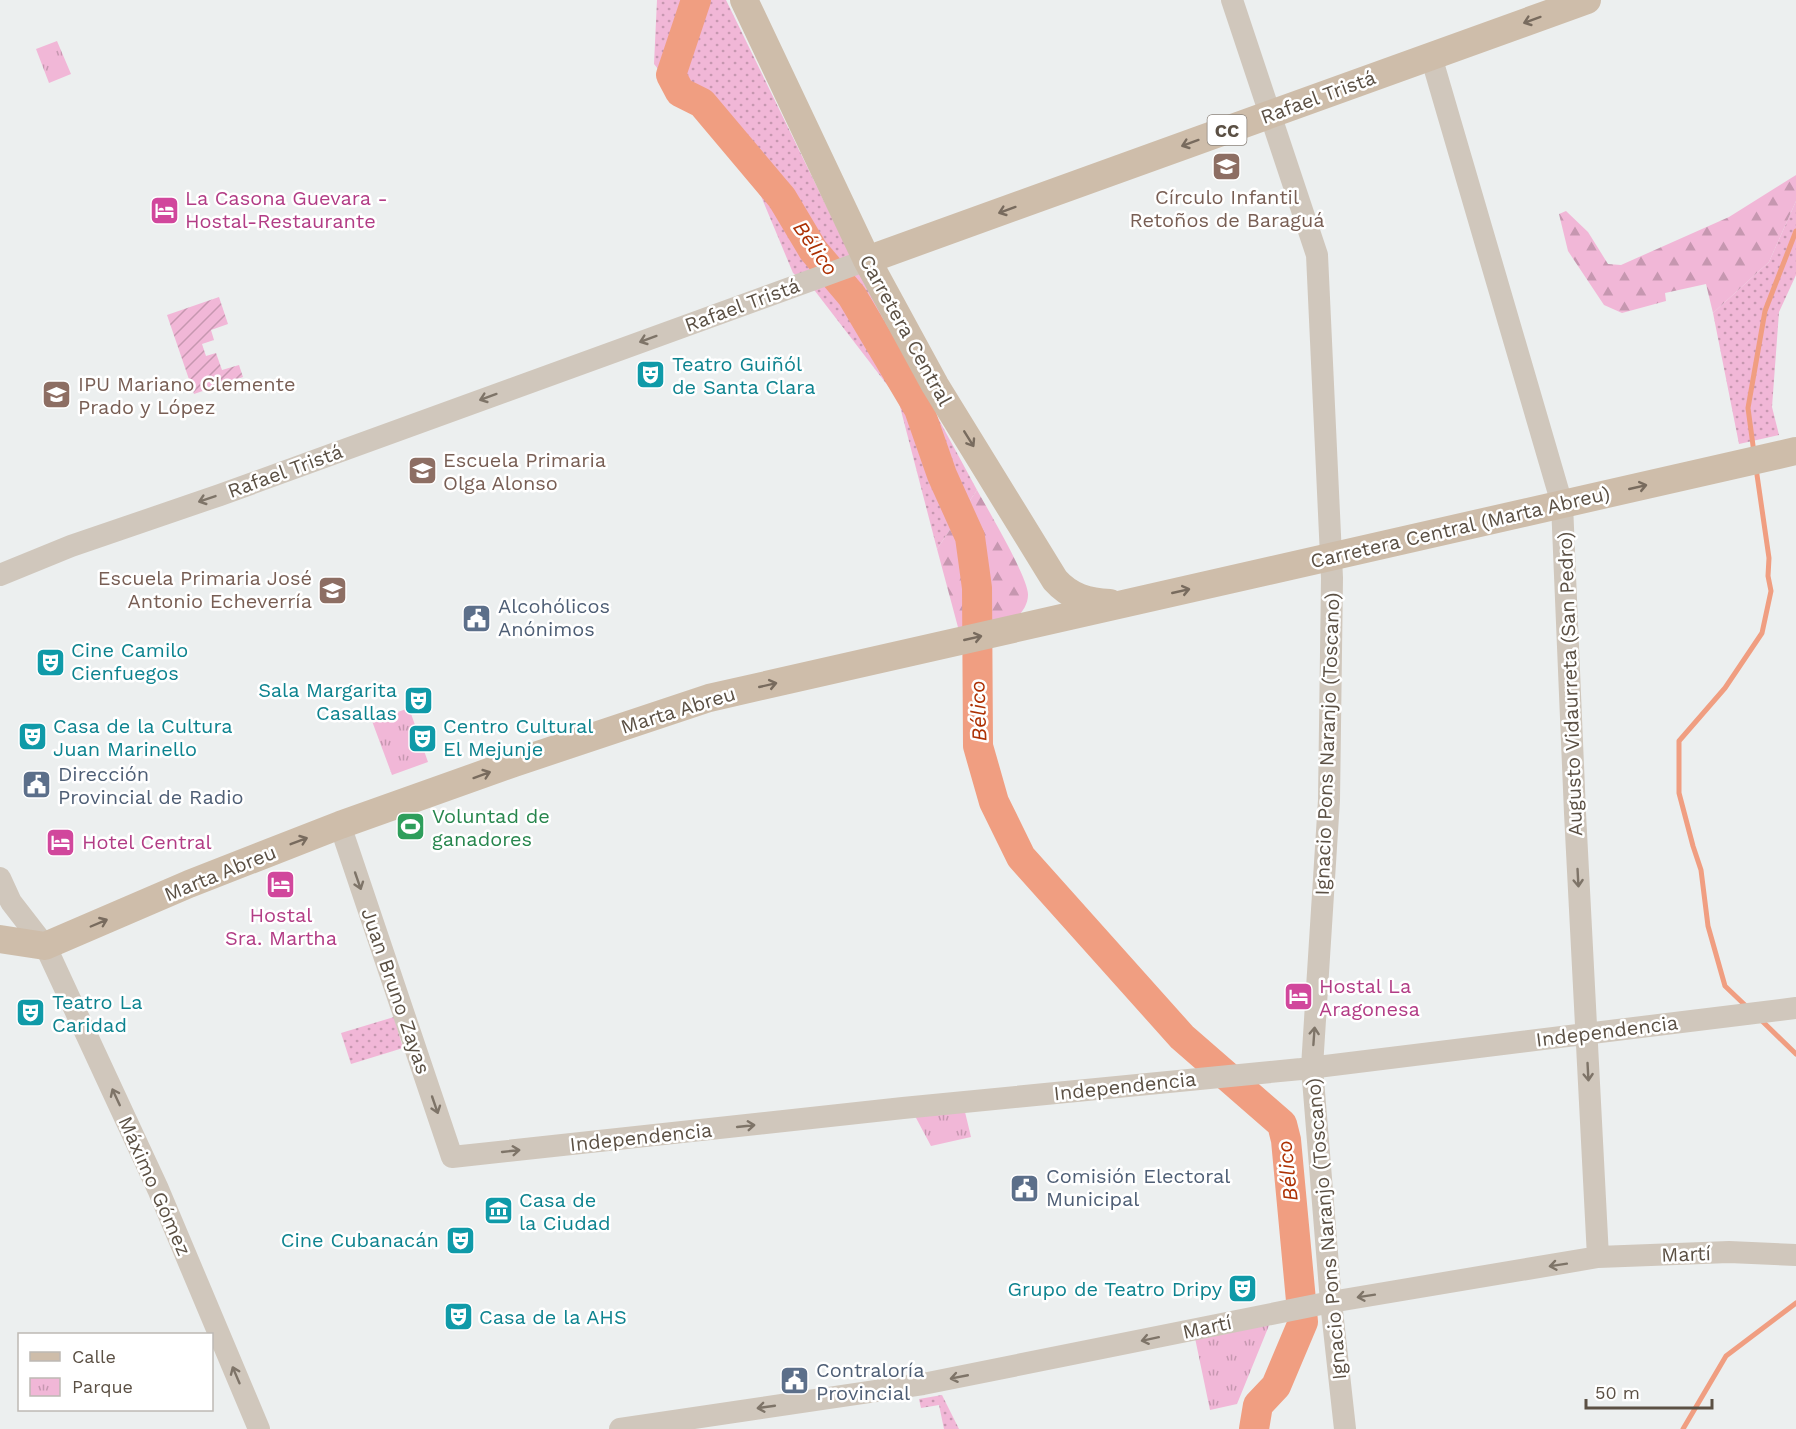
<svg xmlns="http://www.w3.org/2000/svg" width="1796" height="1429" font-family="'Work Sans',sans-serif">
<defs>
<pattern id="grass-dots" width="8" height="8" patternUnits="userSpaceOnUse" patternTransform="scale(1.5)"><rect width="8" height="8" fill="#f1b7d7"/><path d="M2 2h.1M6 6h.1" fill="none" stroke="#c697b0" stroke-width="1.8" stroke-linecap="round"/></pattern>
<pattern id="forest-firs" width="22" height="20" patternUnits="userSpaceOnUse" patternTransform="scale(1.5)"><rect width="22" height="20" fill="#f1b7d7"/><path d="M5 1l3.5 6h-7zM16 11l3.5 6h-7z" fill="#c697b0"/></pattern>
<pattern id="park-tufts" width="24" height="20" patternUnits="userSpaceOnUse" patternTransform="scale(1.5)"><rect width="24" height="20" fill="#f1b7d7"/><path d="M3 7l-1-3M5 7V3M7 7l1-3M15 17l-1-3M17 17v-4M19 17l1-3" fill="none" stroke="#c697b0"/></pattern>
<pattern id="garden-furrows" width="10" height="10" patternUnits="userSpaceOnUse" patternTransform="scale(1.5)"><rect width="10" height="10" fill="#f1b7d7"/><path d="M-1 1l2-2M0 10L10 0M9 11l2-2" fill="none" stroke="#c697b0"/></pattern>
</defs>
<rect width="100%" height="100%" fill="#ecefef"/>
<!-- grass -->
<path fill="url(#grass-dots)" d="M657,0H726L855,265L977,490L937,549L898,399L815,291L793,273L761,196L654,64Z
M1796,201V275L1779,312L1772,407L1779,435L1739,444L1713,313L1769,262Z
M394,1017L403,1048L351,1064L341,1033Z
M942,1395L959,1429H944L939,1405L921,1408L919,1399Z"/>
<!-- forest -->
<path fill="url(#forest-firs)" d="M1796,175V201L1769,262L1713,313L1706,284L1665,293L1666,301L1622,313L1604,305L1568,251L1559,214L1566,211L1588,232L1608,264L1621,265L1729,217Z
M977,490C987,508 1029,579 1028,595C1028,604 1022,614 1014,619C1007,623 971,629 959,631L937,549Z"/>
<!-- park -->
<path fill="url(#park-tufts)" d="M57,41L71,74L49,83L36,49Z
M409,708L428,762L392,775L372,721Z
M965,1112L971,1137L931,1146L915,1116Z
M1270,1323L1237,1404L1210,1410L1195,1338Z"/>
<!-- garden -->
<path fill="url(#garden-furrows)" d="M219,297L228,324L211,330L214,340L202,344L206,356L216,353L222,370L239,365L243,377L194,394L167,315Z"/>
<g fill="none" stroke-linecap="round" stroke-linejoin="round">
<!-- stream -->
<path stroke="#f09e81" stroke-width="5" d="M1754,453L1748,408L1765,311L1796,231
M1747,1007L1725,986L1708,926L1701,870L1693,846L1679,793V741L1725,688L1762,633L1771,591L1768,576L1769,558L1756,468
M1760,1019L1796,1054
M1683,1429L1726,1356L1796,1303"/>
<!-- river -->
<path stroke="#f09e81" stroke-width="30" d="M696,0L671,75L680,92L702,103L782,198L813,250L852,296L919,409L942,475L970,537L977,588L978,746L994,802L1021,857L1182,1037L1282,1124L1286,1140L1303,1322L1276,1386L1258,1405L1254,1429"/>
<!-- minor -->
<path stroke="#d0c7bc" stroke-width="22" d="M1232,0L1317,255L1332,578L1329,800L1312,1067L1331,1302L1345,1429
M1431,56L1562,504L1575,813L1598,1257
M0,575L71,546L220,495L867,260
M340,825L452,1157L903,1108L1301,1069L1796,1008
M0,878L11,902L45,946L50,956L158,1189L259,1429
M620,1429L923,1384L1331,1302L1598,1257L1729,1252L1796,1255"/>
<!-- major -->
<path stroke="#cebdaa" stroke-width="28" d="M744,0L867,260L935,385L1055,580C1070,597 1088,602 1110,603
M867,260L1587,0
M0,939L45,946L189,884L340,825L514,763L709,698L1796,451"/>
</g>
<!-- one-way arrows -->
<defs><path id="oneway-shaft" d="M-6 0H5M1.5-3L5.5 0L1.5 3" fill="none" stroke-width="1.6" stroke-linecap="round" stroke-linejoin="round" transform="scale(1.5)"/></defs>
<g stroke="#786b5e">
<use href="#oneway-shaft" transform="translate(1532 20) rotate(160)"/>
<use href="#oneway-shaft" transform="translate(1190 143) rotate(160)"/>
<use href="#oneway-shaft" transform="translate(1007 210) rotate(160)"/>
<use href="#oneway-shaft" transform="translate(969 439) rotate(58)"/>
<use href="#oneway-shaft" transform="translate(1638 487) rotate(-13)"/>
<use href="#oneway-shaft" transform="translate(1181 591) rotate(-13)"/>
<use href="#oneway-shaft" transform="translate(973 638) rotate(-13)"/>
<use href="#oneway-shaft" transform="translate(768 685) rotate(-13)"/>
<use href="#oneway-shaft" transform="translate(482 775) rotate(-20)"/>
<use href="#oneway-shaft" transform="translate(299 841) rotate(-21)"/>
<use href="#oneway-shaft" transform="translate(99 923) rotate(-23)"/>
</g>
<g stroke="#7e7468">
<use href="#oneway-shaft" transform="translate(648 339) rotate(160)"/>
<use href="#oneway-shaft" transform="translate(488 397) rotate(160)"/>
<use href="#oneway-shaft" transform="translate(207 499) rotate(161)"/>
<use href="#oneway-shaft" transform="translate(1578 878) rotate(87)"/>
<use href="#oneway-shaft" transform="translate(358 881) rotate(71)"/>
<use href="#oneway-shaft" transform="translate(1314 1036) rotate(-86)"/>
<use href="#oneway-shaft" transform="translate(1588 1072) rotate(87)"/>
<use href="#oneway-shaft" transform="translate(116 1097) rotate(-115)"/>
<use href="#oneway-shaft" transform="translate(435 1105) rotate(71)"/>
<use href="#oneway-shaft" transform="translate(746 1126) rotate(-6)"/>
<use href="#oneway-shaft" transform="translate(511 1151) rotate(-6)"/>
<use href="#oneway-shaft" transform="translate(1558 1265) rotate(171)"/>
<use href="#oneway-shaft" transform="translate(1366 1296) rotate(171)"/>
<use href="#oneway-shaft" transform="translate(1150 1339) rotate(168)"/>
<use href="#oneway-shaft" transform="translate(236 1375) rotate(-113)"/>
<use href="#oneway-shaft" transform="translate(959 1377) rotate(169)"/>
<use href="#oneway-shaft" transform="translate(766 1407) rotate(172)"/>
</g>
<!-- icons -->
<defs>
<symbol id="school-square" viewBox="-11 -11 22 22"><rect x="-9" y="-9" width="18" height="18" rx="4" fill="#8d6e63" stroke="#fff"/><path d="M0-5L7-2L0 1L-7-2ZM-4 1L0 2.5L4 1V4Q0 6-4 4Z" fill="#fff"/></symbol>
<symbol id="hotel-square" viewBox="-11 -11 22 22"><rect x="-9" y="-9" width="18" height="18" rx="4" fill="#d1479c" stroke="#fff"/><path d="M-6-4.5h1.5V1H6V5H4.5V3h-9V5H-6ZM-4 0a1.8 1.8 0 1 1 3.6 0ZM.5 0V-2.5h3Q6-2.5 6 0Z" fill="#fff"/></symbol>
<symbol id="theatre-square" viewBox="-11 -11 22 22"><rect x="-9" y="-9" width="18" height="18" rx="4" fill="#0f9aa8" stroke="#fff"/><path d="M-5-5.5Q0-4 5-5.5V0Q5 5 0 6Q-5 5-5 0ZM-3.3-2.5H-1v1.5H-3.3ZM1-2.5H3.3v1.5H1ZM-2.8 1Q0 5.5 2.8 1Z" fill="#fff"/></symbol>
<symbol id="civic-square" viewBox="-11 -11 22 22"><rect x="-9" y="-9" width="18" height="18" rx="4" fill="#5c6f8a" stroke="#fff"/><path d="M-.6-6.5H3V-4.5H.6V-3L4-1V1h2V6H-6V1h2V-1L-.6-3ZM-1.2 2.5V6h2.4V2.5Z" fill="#fff"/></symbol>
<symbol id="stadium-square" viewBox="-11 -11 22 22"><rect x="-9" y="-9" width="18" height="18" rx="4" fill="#2e9e5b" stroke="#fff"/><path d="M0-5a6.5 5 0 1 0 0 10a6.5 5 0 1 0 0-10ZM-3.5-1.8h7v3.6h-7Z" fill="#fff"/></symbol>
<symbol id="museum-square" viewBox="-11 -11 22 22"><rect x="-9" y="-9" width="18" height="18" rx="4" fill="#0f9aa8" stroke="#fff"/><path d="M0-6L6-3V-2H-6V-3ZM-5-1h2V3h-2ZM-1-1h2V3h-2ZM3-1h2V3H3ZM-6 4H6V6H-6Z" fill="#fff"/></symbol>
</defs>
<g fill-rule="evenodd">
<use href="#school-square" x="1210" y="150" width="33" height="33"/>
<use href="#hotel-square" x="148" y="194" width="33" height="33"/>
<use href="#theatre-square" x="634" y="358" width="33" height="33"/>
<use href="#school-square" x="40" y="378" width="33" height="33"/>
<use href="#school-square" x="406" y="454" width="33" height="33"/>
<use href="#school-square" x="316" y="574" width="33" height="33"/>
<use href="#civic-square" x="460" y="602" width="33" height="33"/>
<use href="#theatre-square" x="34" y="646" width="33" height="33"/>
<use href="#theatre-square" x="402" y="684" width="33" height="33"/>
<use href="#theatre-square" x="16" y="720" width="33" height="33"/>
<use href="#theatre-square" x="406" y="722" width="33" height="33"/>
<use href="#civic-square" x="20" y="768" width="33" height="33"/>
<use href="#stadium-square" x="394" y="810" width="33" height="33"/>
<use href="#hotel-square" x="44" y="826" width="33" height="33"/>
<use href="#hotel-square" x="264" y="868" width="33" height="33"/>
<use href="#hotel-square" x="1282" y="980" width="33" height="33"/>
<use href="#theatre-square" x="14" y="996" width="33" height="33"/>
<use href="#civic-square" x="1008" y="1172" width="33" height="33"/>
<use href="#museum-square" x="482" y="1194" width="33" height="33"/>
<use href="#theatre-square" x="444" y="1224" width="33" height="33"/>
<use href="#theatre-square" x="1226" y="1272" width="33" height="33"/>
<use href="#theatre-square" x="442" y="1300" width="33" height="33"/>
<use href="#civic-square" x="778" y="1364" width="33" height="33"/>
</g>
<g text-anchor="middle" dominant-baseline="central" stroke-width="5" stroke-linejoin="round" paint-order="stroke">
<!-- shield labels -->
<rect fill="#fff" stroke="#8c847c" stroke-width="1.5" x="1207.5" y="115" width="39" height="30" rx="4.5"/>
<g font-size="18" font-weight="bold" fill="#5b5044">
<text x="1227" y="130">CC</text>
</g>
<!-- street labels -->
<g font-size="20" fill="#5b5044" stroke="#fff">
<text transform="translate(1318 97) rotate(-20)">Rafael Tristá</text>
<text transform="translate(742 305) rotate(-20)">Rafael Tristá</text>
<text transform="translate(906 330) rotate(61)">Carretera Central</text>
<text transform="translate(285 471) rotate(-20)">Rafael Tristá</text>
<text transform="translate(1460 527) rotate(-13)">Carretera Central (Marta Abreu)</text>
<text transform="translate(1570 684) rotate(-92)">Augusto Vidaurreta (San Pedro)</text>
<text transform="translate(678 710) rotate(-17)">Marta Abreu</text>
<text transform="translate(1327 744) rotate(-88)">Ignacio Pons Naranjo (Toscano)</text>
<text transform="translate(220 873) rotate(-22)">Marta Abreu</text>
<text transform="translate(396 991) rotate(71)">Juan Bruno Zayas</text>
<text transform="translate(1607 1031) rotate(-7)">Independencia</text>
<text transform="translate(1125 1086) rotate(-6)">Independencia</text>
<text transform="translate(641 1137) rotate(-6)">Independencia</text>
<text transform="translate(155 1186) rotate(66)">Máximo Gómez</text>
<text transform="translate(1326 1229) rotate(-95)">Ignacio Pons Naranjo (Toscano)</text>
<text transform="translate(1686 1254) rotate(-2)">Martí</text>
<text transform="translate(1207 1327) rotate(-12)">Martí</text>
</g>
<!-- education labels -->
<g font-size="20" fill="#785e54" stroke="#fff" text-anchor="start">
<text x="1227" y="197" text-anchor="middle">Círculo Infantil<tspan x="1227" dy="23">Retoños de Baraguá</tspan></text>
<text x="78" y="384">IPU Mariano Clemente<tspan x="78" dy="23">Prado y López</tspan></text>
<text x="443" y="460">Escuela Primaria<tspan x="443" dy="23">Olga Alonso</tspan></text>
<text x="312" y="578" text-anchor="end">Escuela Primaria José<tspan x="312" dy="23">Antonio Echeverría</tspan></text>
</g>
<!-- hotel labels -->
<g font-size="20" fill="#b23c85" stroke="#fff" text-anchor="start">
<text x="185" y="198">La Casona Guevara -<tspan x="185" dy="23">Hostal-Restaurante</tspan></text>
<text x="82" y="842">Hotel Central</text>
<text x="281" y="915" text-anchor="middle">Hostal<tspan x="281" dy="23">Sra. Martha</tspan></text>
<text x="1319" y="986">Hostal La<tspan x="1319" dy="23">Aragonesa</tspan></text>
</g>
<!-- culture labels -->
<g font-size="20" fill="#0d838f" stroke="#fff" text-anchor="start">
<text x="672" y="364">Teatro Guiñól<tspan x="672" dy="23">de Santa Clara</tspan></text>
<text x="71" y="650">Cine Camilo<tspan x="71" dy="23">Cienfuegos</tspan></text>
<text x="397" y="690" text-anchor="end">Sala Margarita<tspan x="397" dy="23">Casallas</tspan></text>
<text x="53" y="726">Casa de la Cultura<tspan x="53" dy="23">Juan Marinello</tspan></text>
<text x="443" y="726">Centro Cultural<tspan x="443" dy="23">El Mejunje</tspan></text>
<text x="52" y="1002">Teatro La<tspan x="52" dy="23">Caridad</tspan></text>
<text x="519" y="1200">Casa de<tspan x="519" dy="23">la Ciudad</tspan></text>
<text x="439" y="1240" text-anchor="end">Cine Cubanacán</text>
<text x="1222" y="1289" text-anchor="end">Grupo de Teatro Dripy</text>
<text x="479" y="1317">Casa de la AHS</text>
</g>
<!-- service labels -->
<g font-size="20" fill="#4e5e75" stroke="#fff" text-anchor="start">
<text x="498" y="606">Alcohólicos<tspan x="498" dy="23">Anónimos</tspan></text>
<text x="58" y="774">Dirección<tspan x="58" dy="23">Provincial de Radio</tspan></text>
<text x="1046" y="1176">Comisión Electoral<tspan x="1046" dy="23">Municipal</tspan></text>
<text x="816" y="1370">Contraloría<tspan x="816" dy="23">Provincial</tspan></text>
</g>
<!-- leisure labels -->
<g font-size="20" fill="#27864d" stroke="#fff" text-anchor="start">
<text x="432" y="816">Voluntad de<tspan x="432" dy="23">ganadores</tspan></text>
</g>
<!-- water labels -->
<g font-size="21" font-style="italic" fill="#ad3104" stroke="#fff">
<text transform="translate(816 248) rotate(55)">Bélico</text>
<text transform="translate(978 711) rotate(-92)">Bélico</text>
<text transform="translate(1287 1171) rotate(-96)">Bélico</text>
</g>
</g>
<!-- legend -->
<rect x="18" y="1333" width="195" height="78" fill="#ffffff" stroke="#bdb9b4" stroke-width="1.5"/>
<rect x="30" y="1352" width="30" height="9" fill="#cebdaa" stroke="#bdb9b4" stroke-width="1.5"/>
<text x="72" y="1363" font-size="18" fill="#5b5044">Calle</text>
<rect x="30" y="1378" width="30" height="18" fill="url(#park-tufts)" stroke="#bdb9b4" stroke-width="1.5"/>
<text x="72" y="1393" font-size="18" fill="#5b5044">Parque</text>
<!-- scale -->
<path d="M1586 1399v9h126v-9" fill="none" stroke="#5b5044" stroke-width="3"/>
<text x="1595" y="1399" font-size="18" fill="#5b5044" stroke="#ffffff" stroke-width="4.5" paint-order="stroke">50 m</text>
</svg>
